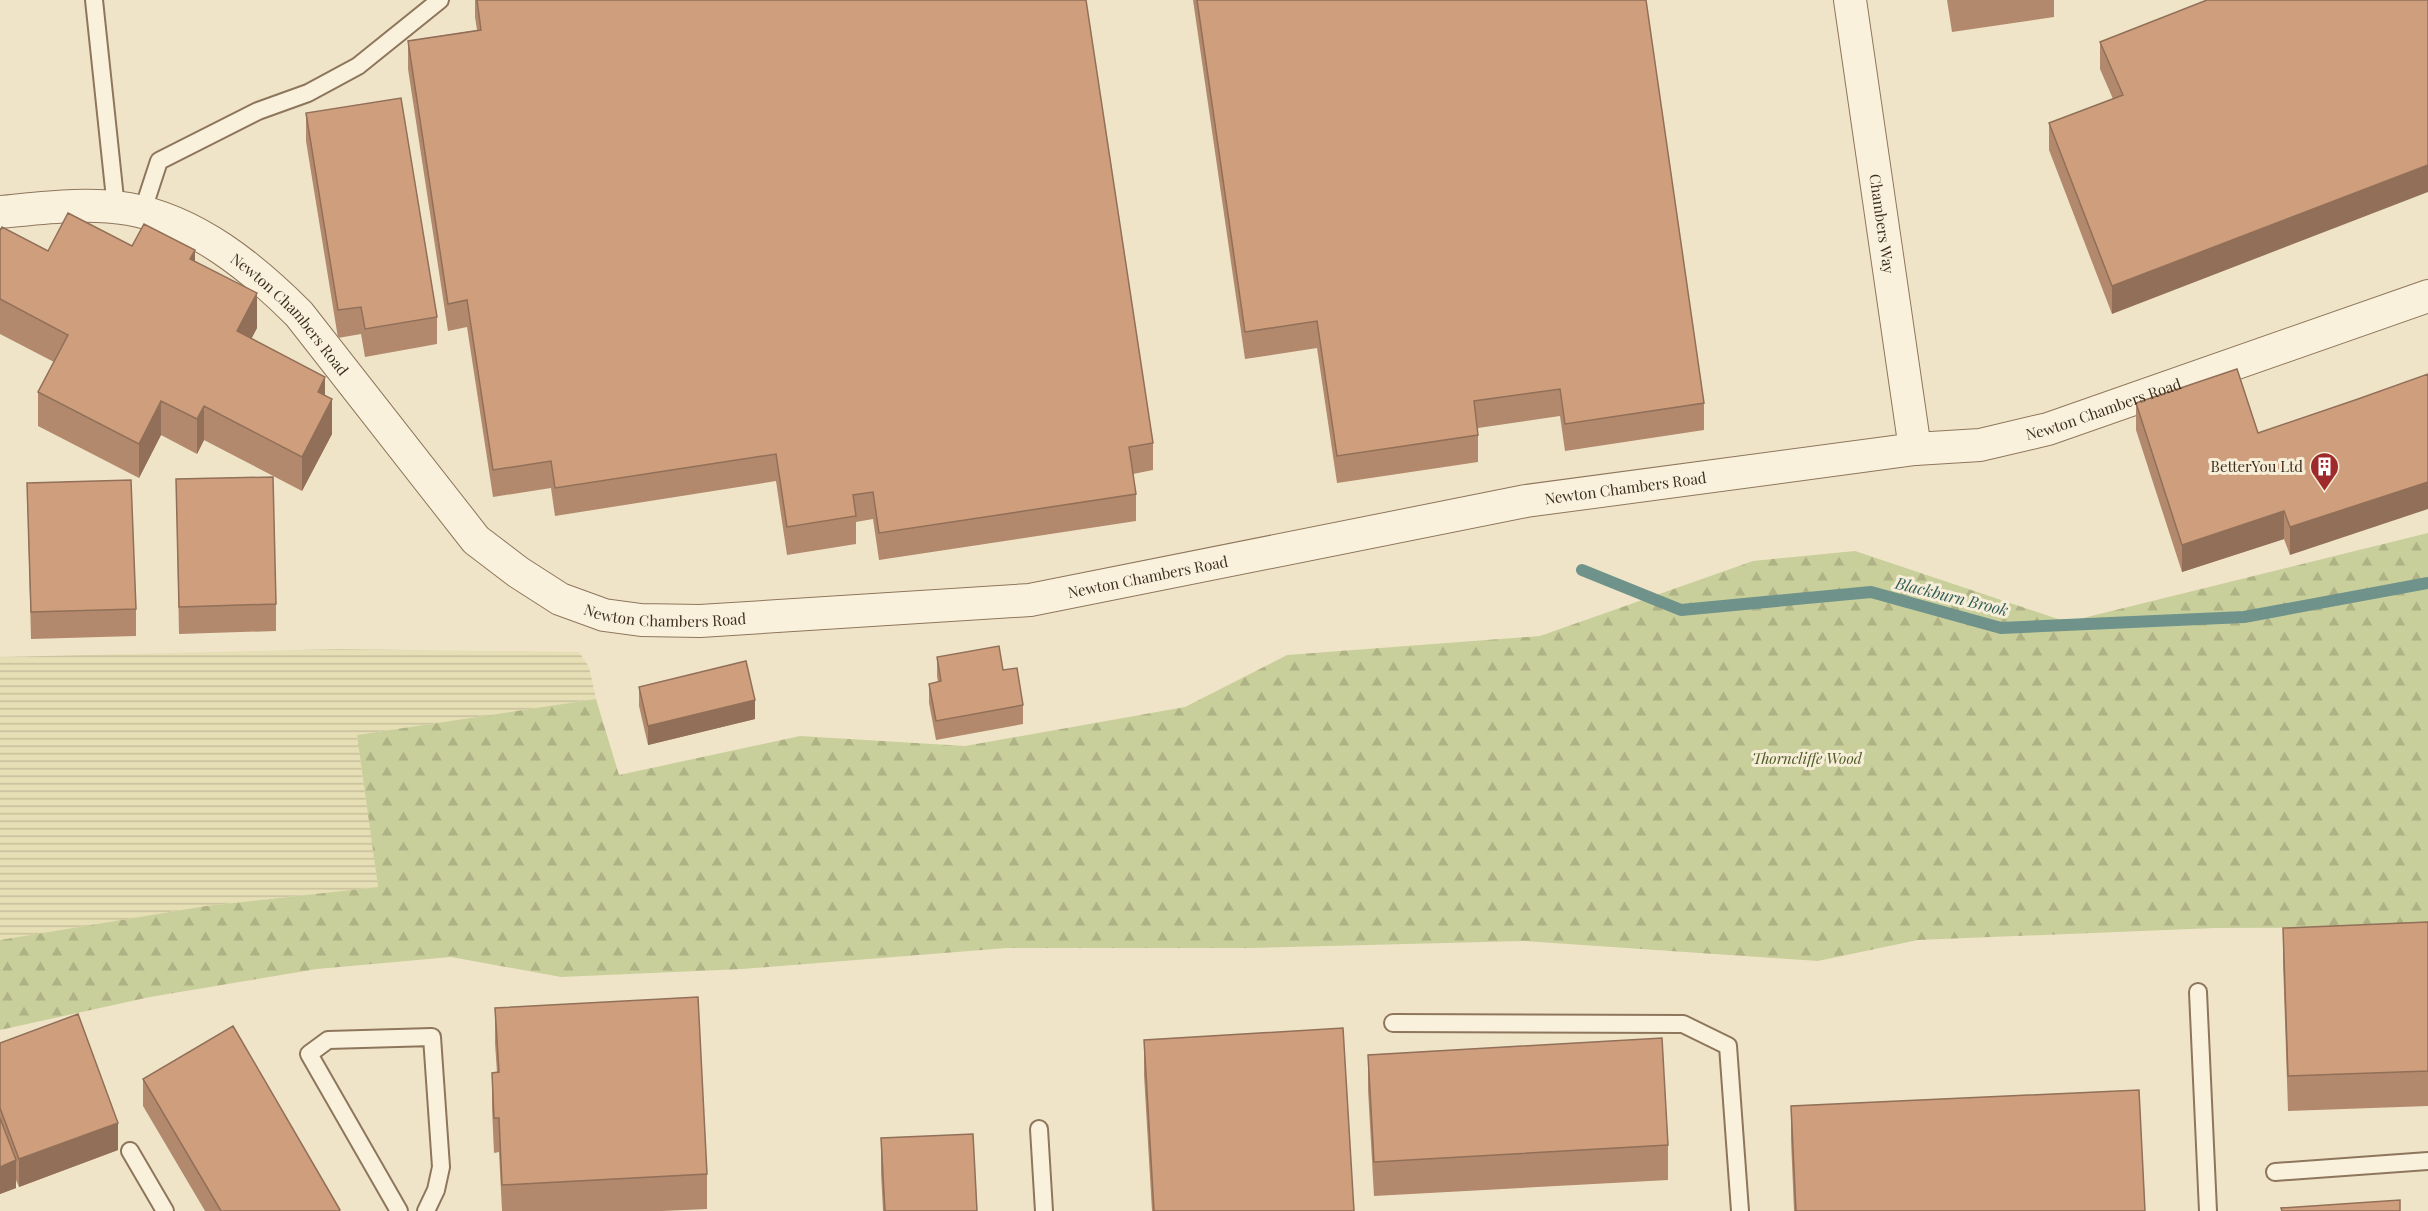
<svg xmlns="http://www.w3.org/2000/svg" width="2428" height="1211" font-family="'Playfair Display',serif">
<defs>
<pattern id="farmland-rules" width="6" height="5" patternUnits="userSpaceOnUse" patternTransform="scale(1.5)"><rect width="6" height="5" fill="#e6deb5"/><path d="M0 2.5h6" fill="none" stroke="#c6bf9b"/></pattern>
<pattern id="forest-firs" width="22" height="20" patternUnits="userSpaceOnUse" patternTransform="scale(1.5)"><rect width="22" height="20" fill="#c9cf9b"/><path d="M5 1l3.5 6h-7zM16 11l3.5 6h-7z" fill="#aeb285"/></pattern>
</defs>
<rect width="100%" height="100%" fill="#f0e4c8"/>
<!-- farmland -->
<path fill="url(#farmland-rules)" d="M338,649L579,652L589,667L596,699L357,735L378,887L206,906L0,940V657Z"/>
<!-- forest -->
<path fill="url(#forest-firs)" d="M2428,533V927L2215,928L1918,940L1818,961L1523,941L1254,948H1007L743,969L561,977L451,957L317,969L150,997L0,1030V940L206,906L378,887L357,735L596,699L619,775L800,736L965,746L1185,707L1287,655L1540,636L1753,561L1855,551L2067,622Z"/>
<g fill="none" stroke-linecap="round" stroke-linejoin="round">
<!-- stream -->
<path stroke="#6f938a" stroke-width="12" d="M1582,570L1681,610L1871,592L2001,628L2244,617L2428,583"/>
<defs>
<path id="lane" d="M94,0L116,208
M142,213L159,161L258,111L308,93L358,66L440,0
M2198,992L2208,1211
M1393,1023L1683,1024L1728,1046L1740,1211
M1039,1129L1044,1211
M130,1151L165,1211
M2275,1172L2428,1161
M399,1211L309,1054L328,1040L432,1037L441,1167L436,1190L426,1211"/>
<g id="street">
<path id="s1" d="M1850,0L1915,449"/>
<path id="s2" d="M0,212C43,208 86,202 129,209C196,221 253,268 299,314L476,540L518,572L560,599L604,615L641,620L700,621L1030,600L1526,501L1915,449L1980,445L2048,429L2428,296"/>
</g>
</defs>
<!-- lane casing -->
<use href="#lane" stroke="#8d765c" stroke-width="20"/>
<!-- street casing -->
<use href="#street" stroke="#8d765c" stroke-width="34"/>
<!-- lane -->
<use href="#lane" stroke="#faf1dc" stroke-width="16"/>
<!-- street -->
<use href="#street" stroke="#faf1dc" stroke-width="32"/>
</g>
<!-- wall -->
<path fill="#b2896c" d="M475,0H1086L1153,443V470L1133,474L1136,494V521L879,560L873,519L856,522V544L787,555L776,481L555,516L551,488L493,497L467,327L448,331L408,69V41L477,30L475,17Z
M1193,0H1646L1704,403V430L1565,451L1560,416L1478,428V462L1337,483L1317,348L1245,359Z
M1947,0H2054V17L1952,32Z
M2207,0L2112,314L2049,150V123L2113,99L2100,69V42Z
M306,113L437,317V344L365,357L361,334L338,338L306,141Z
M0,231L48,251L132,246L195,261L257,328L251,339L325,396L332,434L302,491L204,440L197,454L161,435L139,478L38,426V392L54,362L0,334Z
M2358,399L2290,555L2284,539L2182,572L2136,430V403L2258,433Z
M176,479L276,604V631L179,634Z
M27,483L136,609V636L31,639Z
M937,657L1003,670L1023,705V724L936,740L929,703V684L938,682L937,676Z
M639,687L755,719L648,745L639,706Z
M2428,922V1106L2288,1111L2283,962V928Z
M495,1008L707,1174V1209L662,1211H502L499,1152L494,1153L492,1108V1073H497L495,1043Z
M1144,1040L1354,1211H1152L1144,1075Z
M0,1043L118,1150L19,1187L16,1180V1188L0,1194Z
M1368,1055L1668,1145V1180L1374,1196L1368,1090Z
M143,1079L340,1211H205L143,1106Z
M1791,1106L2145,1211H1794L1791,1140Z
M881,1138L977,1211H883L881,1173Z"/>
<!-- shaded-wall -->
<path fill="#916f58" d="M2428,165V192L2112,314V286Z
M195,250V285L190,259Z
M257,293V328L237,366V331Z
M325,377V412L332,399V434L302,491V457L318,392Z
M161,401V435L139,478V444Z
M204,406V440L197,454V419Z
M2428,482V509L2290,555V527Z
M2284,511V539L2182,572V545Z
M755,700V719L648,745V726Z
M118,1123V1150L19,1187V1159Z
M16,1160V1188L0,1194V1167Z"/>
<!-- building -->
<path fill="#cf9f7d" stroke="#916f58" stroke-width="1.5" d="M477,0H1086L1153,443L1129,447L1136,494L879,533L873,492L853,495L856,516L787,527L776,454L555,488L551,461L493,470L467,300L448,304L408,41L481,30Z
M1197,0H1646L1704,403L1565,424L1560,389L1474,401L1478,435L1337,456L1317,321L1245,332Z
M2207,0H2428V165L2112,286L2049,123L2123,95L2100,42Z
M401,98L437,317L365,329L361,307L338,310L306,113Z
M68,213L132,246L144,224L195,250L190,259L257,293L237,331L325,377L318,392L332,399L302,457L204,406L197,419L161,401L139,444L38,392L68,335L0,299V231L2,227L48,251Z
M2237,369L2258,433L2358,399L2428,374V482L2290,527L2284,511L2182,545L2136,403Z
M273,477L276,604L179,607L176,479Z
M131,480L136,609L31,612L27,483Z
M999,646L1003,670L1017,668L1023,705L936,721L929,684L941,681L937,657Z
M746,661L755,700L648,726L639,687Z
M2428,922V1071L2288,1076L2283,928Z
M698,997L707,1174L502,1185L499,1118H494L492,1073L499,1072L495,1008Z
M78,1014L118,1123L19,1159L0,1108V1043Z
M233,1026L340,1210L339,1211H221L143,1079Z
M1343,1028L1354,1211H1154L1144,1040Z
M1662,1038L1668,1145L1374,1162L1368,1055Z
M2139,1090L2145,1211H1796L1791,1106Z
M0,1118L16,1160L0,1167Z
M973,1134L977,1211H885L881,1138Z
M2400,1200V1211H2282L2281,1208Z"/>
<!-- icons -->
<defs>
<symbol id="building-pin" viewBox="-11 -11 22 30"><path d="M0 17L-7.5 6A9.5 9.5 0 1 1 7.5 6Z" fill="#9e2a2b" stroke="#f7eed8"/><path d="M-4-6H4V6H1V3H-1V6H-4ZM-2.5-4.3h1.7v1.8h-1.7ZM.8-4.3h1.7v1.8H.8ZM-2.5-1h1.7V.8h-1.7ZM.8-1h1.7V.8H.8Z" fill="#fff"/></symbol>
</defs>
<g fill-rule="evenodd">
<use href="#building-pin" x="2308" y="450" width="33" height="45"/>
</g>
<g text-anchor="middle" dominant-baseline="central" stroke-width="6" stroke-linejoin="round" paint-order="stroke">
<!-- street labels -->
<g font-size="15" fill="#3d2e20" stroke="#f7eed8">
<text stroke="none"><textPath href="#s1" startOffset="226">Chambers Way</textPath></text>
<text stroke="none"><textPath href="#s2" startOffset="326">Newton Chambers Road</textPath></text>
<text stroke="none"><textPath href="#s2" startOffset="2288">Newton Chambers Road</textPath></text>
<text stroke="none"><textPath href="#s2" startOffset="1802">Newton Chambers Road</textPath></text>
<text stroke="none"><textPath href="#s2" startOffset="1316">Newton Chambers Road</textPath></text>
<text stroke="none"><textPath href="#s2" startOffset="830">Newton Chambers Road</textPath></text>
</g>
<!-- poi labels -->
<g font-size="15" fill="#3d2e20" stroke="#f7eed8" text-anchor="end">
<text x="2303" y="466">BetterYou Ltd</text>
</g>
<!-- park labels -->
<g font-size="15" font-style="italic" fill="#4d5a26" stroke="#f7eed8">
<text x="1807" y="758">Thorncliffe Wood</text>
</g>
<!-- water labels -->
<g font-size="16" font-style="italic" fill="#2f5d5a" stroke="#f7eed8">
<text transform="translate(1952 596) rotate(14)">Blackburn Brook</text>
</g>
</g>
</svg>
